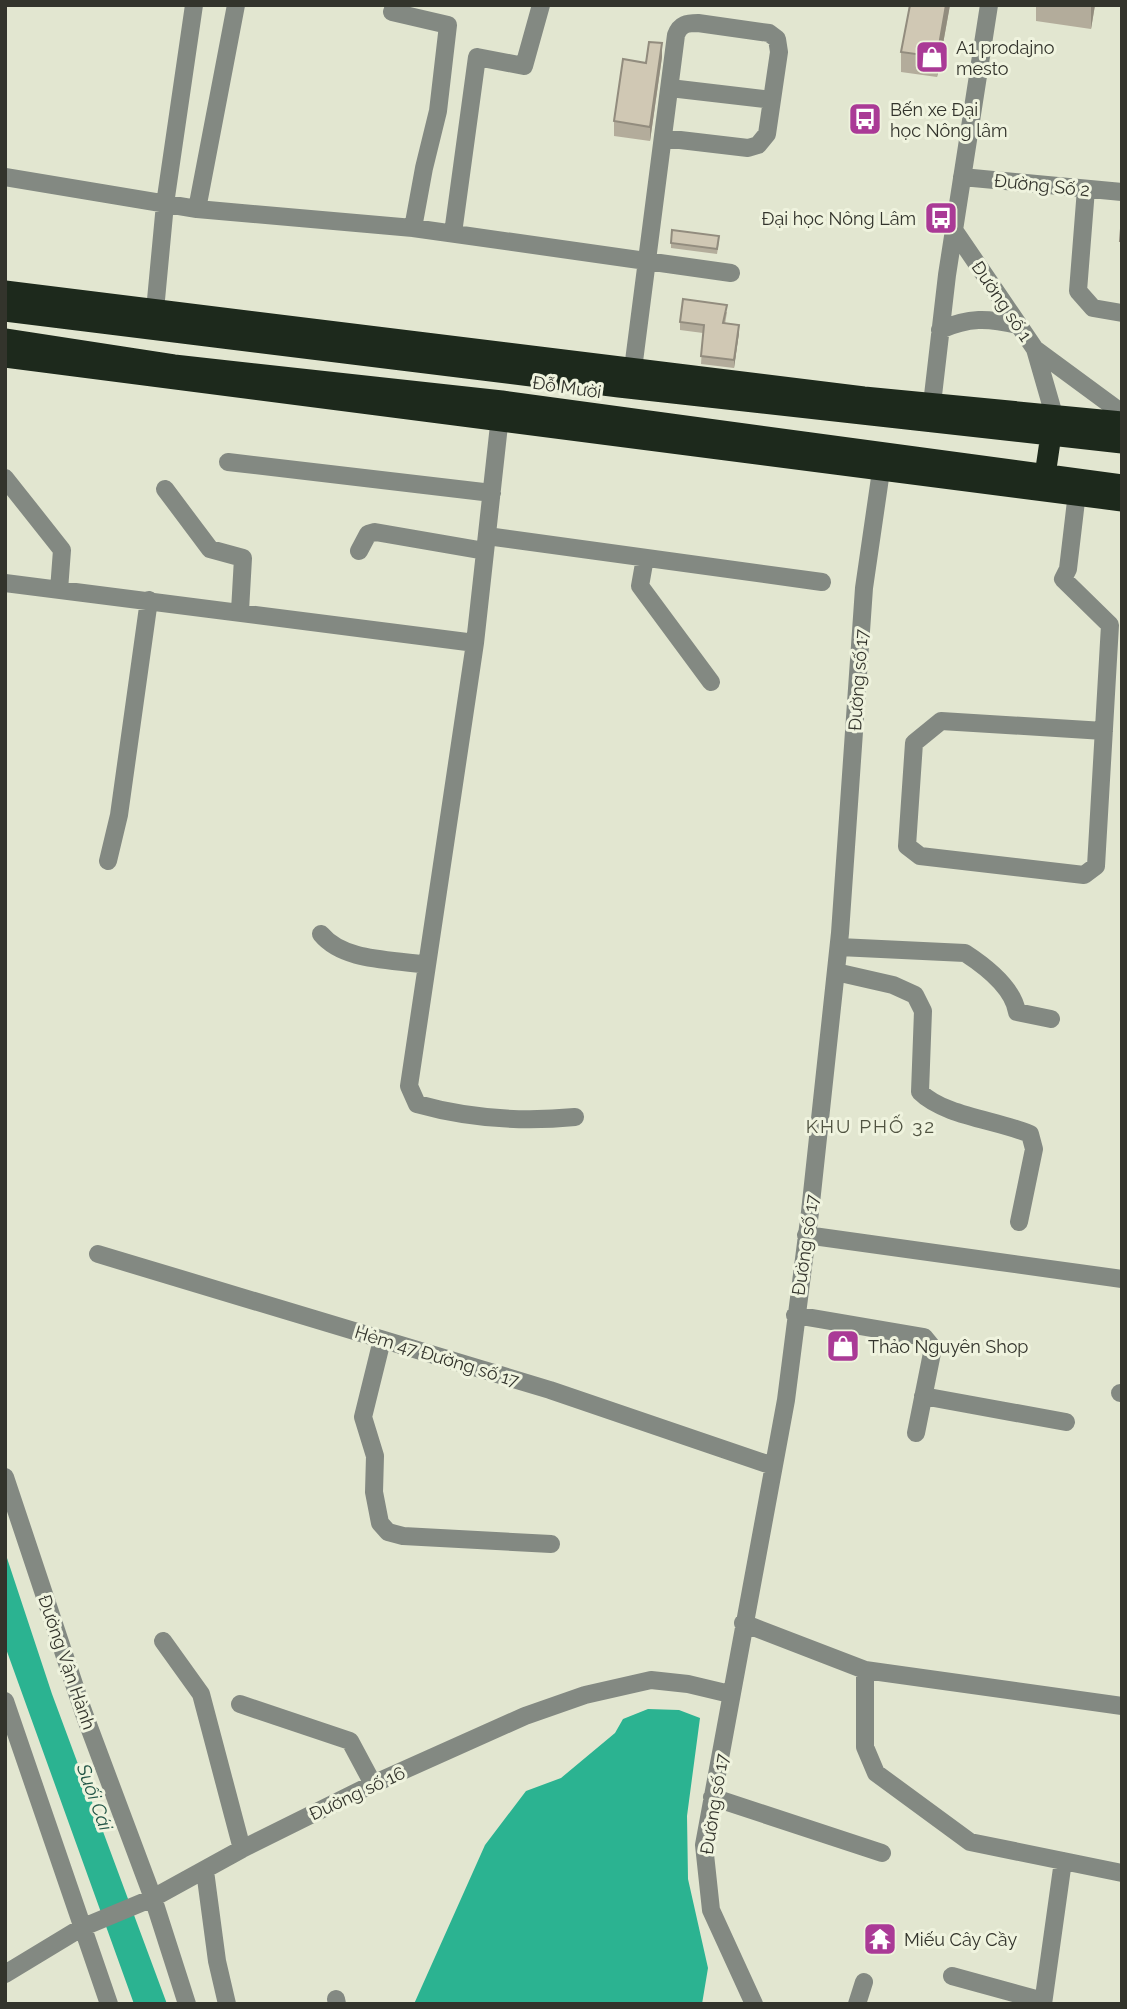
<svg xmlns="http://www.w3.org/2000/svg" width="1127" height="2009" font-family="Raleway,sans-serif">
<rect width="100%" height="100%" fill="#e2e6d0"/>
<!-- water -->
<path fill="#2bb391" d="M5,1552L52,1694L167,2004H134L5,1646Z
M648,1709L679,1710L700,1718L687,1816L688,1879L708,1968L702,2004H414L485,1845L526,1791L561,1778L615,1733L623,1719Z"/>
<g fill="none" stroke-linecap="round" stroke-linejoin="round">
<!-- minor -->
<path stroke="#838982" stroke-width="18" d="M392,12L448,25L438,111L424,168L413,228
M670,88L772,100
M5,177L197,209L413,228L731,273
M962,177L1122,192
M1086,189L1078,291L1093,308L1122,313
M197,209L236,5
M954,230L1035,349L1054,415
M453,233L477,57L524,66L541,5
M154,321L165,204L194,5
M940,330C969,317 988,318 1018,325
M1035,349L1122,413
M633,369L676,35C680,24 687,23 698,23L769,33L777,39L779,52L767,134L758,145L748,148L663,138
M932,404L947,275L989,5
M501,407L475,643L409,1086L417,1104C467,1118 523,1122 575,1117
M228,462L492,493
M5,478L62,550L59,590
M1078,484L1068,569L1063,579L1110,625L1096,866L1084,875L920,856L907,846L914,743L941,721L1104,731
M165,489L210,549L243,558L240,611
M487,536L822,582
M359,551L368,534L375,532L485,551
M645,558L640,586L711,682
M5,583L475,643
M108,861L119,815L149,600
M321,934C344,962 393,959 427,965
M839,947L965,953C985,966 1013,988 1017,1012L1051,1019
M836,972L893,985L915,995L923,1011L920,1092C944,1116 997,1120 1030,1134L1034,1149L1019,1222
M806,1235L1122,1279
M98,1254L550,1390L773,1466
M795,1315L924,1337L933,1348L916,1433
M382,1340L363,1417L375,1456L374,1492L380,1523L388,1532L403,1536L551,1544
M1120,1393H1122
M923,1396L1066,1422
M5,1477L83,1711L153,1898L187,2004
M743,1623L865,1670L1122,1706
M163,1641L201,1694L242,1849
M865,1670V1747L876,1773L970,1842L1122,1873
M5,1701L109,2004
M240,1704L350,1741L373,1784
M712,1797L882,1853
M205,1871L217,1961L227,2004
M5,1974L81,1928L153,1898L242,1849L373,1784L525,1716L585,1695L651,1680L688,1684L730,1694
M952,1976L1043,2001
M336,1999L337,2004
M754,2004L711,1910L704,1845L786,1400L810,1212L840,933L864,588L881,471
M857,2004L864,1982
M1043,2004L1063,1861"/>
<!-- highway -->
<path stroke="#1d291c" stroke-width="21" d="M5,291L864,397L1122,422
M5,311L619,387L1122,443
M5,339L174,365L502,401L1122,485
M5,357L1122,501
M1043,489L1053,421"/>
</g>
<!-- wall -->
<path fill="#b3ac9b" d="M950,5L937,77L901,72V52Z
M1036,5H1095L1091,29L1036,21Z
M662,57L650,141L614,136V121L646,63Z
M1122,216V256H1120Z
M719,241L717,254L671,248V243Z
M727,312L725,324L739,333L734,368L701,364L703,333L680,330V322Z"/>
<!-- shaded-wall -->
<path fill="#928c7e" d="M946,5H950L937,77V57Z
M1091,5H1095L1091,29Z
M662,43V57L650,141V127Z
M739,325V333L734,368V360Z"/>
<!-- building -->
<path fill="#d0c8b4" stroke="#928c7e" stroke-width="2" d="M910,5H946L937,57L901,52Z
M649,42L662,43L650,127L614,121L623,59L646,63Z
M1122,216V241H1120Z
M672,230L719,236L717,249L671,243Z
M683,299L727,305L723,323L739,325L734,360L701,356L704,325L680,322Z"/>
<!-- icons -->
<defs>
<symbol id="shop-square" viewBox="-11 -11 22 22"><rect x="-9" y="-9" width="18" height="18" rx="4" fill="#aa3a96" stroke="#eff3de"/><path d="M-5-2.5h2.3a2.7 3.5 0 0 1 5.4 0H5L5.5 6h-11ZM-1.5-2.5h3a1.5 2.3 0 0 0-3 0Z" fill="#fff"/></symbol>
<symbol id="bus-square" viewBox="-11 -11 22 22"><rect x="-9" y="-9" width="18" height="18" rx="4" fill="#aa3a96" stroke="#eff3de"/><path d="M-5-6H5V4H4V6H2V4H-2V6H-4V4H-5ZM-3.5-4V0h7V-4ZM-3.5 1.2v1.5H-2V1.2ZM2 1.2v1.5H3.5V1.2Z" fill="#fff"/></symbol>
<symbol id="temple-square" viewBox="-11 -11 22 22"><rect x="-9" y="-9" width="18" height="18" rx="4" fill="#aa3a96" stroke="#eff3de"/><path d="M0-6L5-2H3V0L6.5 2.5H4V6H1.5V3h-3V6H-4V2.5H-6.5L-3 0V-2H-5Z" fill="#fff"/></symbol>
</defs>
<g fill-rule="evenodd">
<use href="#shop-square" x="913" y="38" width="38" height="38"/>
<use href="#bus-square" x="846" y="100" width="38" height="38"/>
<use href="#bus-square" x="922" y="199" width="38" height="38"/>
<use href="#shop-square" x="824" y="1327" width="38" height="38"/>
<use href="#temple-square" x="861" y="1920" width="38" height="38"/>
</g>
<g text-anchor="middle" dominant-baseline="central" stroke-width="6" stroke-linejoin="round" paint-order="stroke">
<!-- poi labels -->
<g font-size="18" fill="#33342c" stroke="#eff3de" text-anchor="start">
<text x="956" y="47">A1 prodajno<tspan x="956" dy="21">mesto</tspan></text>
<text x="890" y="109">Bến xe Đại<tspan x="890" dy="21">học Nông lâm</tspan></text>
<text x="916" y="218" text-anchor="end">Đại học Nông Lâm</text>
<text x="868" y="1346">Thảo Nguyên Shop</text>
<text x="904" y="1939">Miếu Cây Cầy</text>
</g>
<!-- street labels -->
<g font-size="18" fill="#33342c" stroke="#eff3de">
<text transform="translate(1042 185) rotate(6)">Đường Số 2</text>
<text transform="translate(1002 301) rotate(56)">Đường số 1</text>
<text transform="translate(567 387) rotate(8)">Đỗ Mười</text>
<text transform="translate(858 680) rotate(-86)">Đường số 17</text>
<text transform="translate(805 1245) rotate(-82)">Đường số 17</text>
<text transform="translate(437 1356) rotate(17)">Hẻm 47 Đường số 17</text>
<text transform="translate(67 1662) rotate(71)">Đường Vận Hành</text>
<text transform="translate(357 1793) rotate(-25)">Đường số 16</text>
<text transform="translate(714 1804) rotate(-81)">Đường số 17</text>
</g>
<!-- neighbourhood labels -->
<g font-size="19" letter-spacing="2" fill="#505341" stroke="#eff3de">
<text x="871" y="1126">KHU PHỐ 32</text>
</g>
<!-- water labels -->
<g font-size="19" font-style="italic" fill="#235647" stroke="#eff3de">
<text transform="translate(95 1797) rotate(70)">Suối Cái</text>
</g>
</g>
<!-- border -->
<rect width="1127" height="2009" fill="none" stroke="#33342c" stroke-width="14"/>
</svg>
